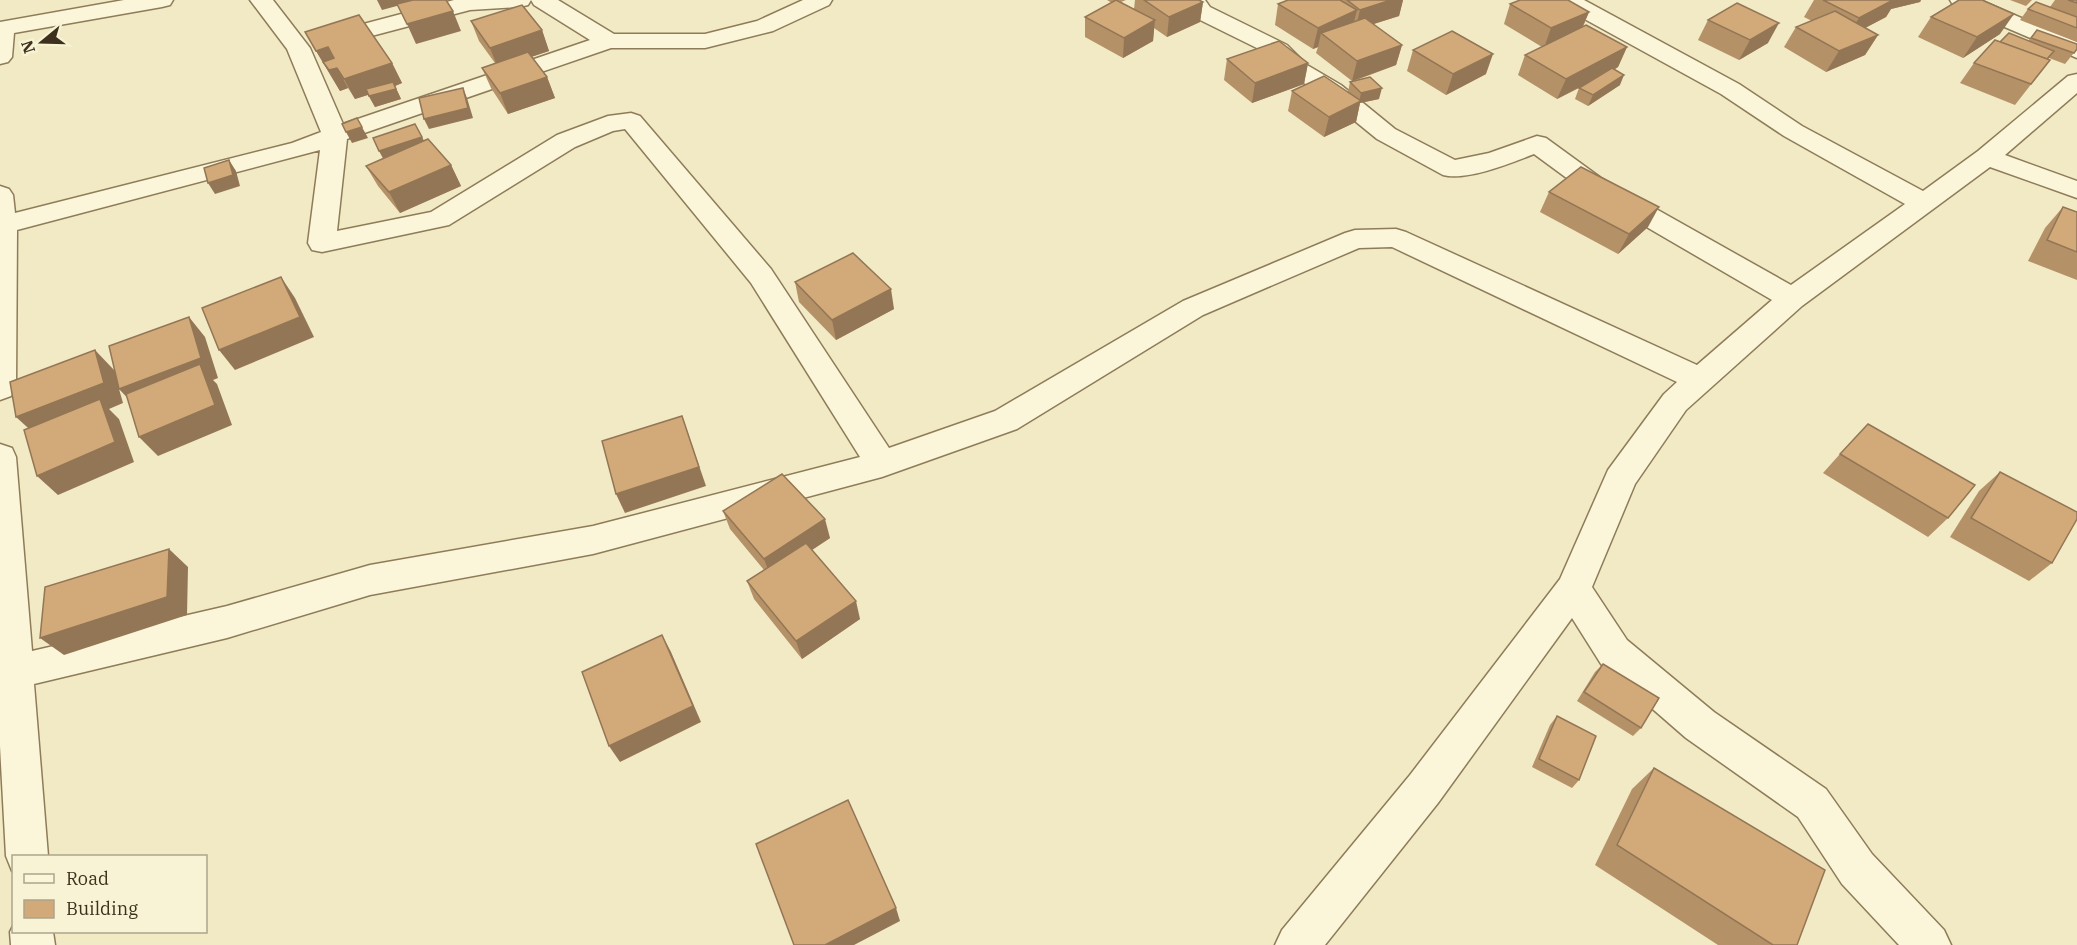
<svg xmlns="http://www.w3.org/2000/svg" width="2077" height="945" font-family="'IBM Plex Serif',serif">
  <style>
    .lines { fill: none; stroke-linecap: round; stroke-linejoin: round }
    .minor-casing { stroke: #8e7c59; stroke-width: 3 }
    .minor { fill: #fbf5d9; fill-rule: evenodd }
    .wall { fill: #b59168 }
    .shaded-wall { fill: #937655 }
    .building { fill: #d2a979; stroke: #937655; stroke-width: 1.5 }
  </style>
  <rect width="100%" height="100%" fill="#f1eac5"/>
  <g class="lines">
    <g class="minor-casing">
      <g id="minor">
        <polygon points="124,0 173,0 170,5 162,7 14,33 12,57 8,62 0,64 0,22"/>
        <path d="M 250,0 L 273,0 L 310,48 L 343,124 L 590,40 L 534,5 L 531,0 L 528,5 L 520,7 L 470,10 L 326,48 L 318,46 L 314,41 L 318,36 L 454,0 L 558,0 L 614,34 L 705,34 L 757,21 L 803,0 L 832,0 L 829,5 L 773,31 L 705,48 L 611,48 L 347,139 L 337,231 L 431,212 L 557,135 L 608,116 L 631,113 L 640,116 L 771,269 L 889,448 L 995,411 L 1183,301 L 1345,233 L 1355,230 L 1396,229 L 1406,232 L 1697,365 L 1772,300 L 1583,190 L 1534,154 C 1511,163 1467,181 1443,175 L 1377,139 L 1323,95 L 1291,75 L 1271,55 L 1194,17 L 1182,0 L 1205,0 L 1210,7 L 1287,45 L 1307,65 L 1341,85 L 1395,129 L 1455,160 L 1489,153 L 1537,136 L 1546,138 L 1601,178 L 1791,285 L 1905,204 L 1784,136 L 1721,94 L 1559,5 L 1556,0 L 1584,0 L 1739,84 L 1802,126 L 1923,191 L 1978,151 L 2068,76 L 2077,74 L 2077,93 L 2005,155 L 2077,181 L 2077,198 L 1990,167 L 1802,306 L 1686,410 L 1635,484 L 1592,587 L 1627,640 L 1714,712 L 1826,789 L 1872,854 L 1944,930 L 1951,945 L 1899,945 L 1842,884 L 1798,817 L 1686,738 L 1601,664 L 1572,618 L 1438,803 L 1325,945 L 1275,945 L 1282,930 L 1410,775 L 1560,579 L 1608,470 L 1664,394 L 1677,382 L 1392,247 L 1359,248 L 1203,315 L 1017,429 L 882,477 L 593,554 L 370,595 L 227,638 L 34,684 L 48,856 L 14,856 L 12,871 L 6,856 L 0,746 L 0,444 L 12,448 L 16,457 L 32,651 L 227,606 L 370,565 L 593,526 L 860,457 L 751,283 L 625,129 L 613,131 L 575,147 L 449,225 L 322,252 L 312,250 L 308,243 L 320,150 L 17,230 L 16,388 L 11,396 L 0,400 L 0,186 L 9,189 L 13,195 L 15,213 L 292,143 L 321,132 L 287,49 Z"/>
        <polygon points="1950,0 1980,0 2077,42 2077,58 1953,5"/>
        <polygon points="14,924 14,932 53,932 55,945 11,945 10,932"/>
      </g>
    </g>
    <use href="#minor" class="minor"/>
  </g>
  <g class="wall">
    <polygon points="1107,0 1126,0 1121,2 1134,9 1135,0 1199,0 1203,2 1200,22 1167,37 1154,28 1153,41 1123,58 1085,37 1085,17 1112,3"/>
    <polygon points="1288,0 1403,0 1399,16 1373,24 1402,45 1396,65 1354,81 1379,99 1360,103 1356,122 1324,137 1288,111 1292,91 1348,92 1350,82 1352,81 1316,53 1318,47 1313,49 1275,25 1278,4"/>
    <polygon points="1814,0 1921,0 1920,2 1891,9 1886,17 1865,28 1878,35 1865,55 1826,72 1784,47 1796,27 1812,21 1804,17"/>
    <polygon points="2010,0 2032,0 2026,6"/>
    <polygon points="2055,0 2077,0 2077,42 2020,20 2028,9 2050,7"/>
    <polygon points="1510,4 1589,12 1583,27 1627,47 1618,67 1614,70 1620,85 1588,106 1575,99 1579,88 1585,85 1557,99 1518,75 1525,55 1542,47 1504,24"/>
    <polygon points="1931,17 2000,34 1963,58 1918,37"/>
    <polygon points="1708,20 1768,43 1739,60 1698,40"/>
    <polygon points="471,21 542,30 549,51 531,57 547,77 555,98 508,114 491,88 482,68 495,63 479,41"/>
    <polygon points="2037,30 2077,49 2065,64 2049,58 2048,59 2050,60 2015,105 1960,83 1974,63 2000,42 2028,41"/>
    <polygon points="305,32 392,63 402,83 395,86 401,99 375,107 368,95 355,99 348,88 340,91"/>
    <polygon points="1413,50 1486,74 1446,95 1407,71"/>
    <polygon points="1227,59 1308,63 1304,84 1252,103 1224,80"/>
    <polygon points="415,124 424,141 451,165 461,186 400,213 378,186 366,166 383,158"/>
    <polygon points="1549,192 1648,227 1618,254 1540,212"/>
    <polygon points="2063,207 2077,212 2077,280 2028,261 2045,228"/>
    <polygon points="795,282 894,309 836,340 799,302"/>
    <polygon points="1840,454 1948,518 1928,537 1823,473"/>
    <polygon points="2000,472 2052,563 2029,581 1950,537 1979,491"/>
    <polygon points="723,511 830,538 812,550 860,619 802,659 754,599 747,581 764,570 730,529"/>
    <polygon points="1603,664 1641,728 1633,736 1577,701 1595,672"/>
    <polygon points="1557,716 1579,780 1572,788 1532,767 1550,725"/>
    <polygon points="1654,768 1797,945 1718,945 1595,865 1632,789"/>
  </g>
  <g class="shaded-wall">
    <polygon points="377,0 419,0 382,10"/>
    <polygon points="1391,0 1403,0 1399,16 1355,30 1360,10"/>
    <polygon points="1889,0 1921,0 1920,2 1891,9 1886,17 1846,38 1859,18"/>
    <polygon points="1203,2 1200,22 1167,37 1169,17"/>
    <polygon points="1357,10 1352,30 1321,33 1318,47 1313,49 1318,28"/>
    <polygon points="453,11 461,31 416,44 407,24"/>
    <polygon points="1589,12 1580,32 1544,48 1551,28"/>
    <polygon points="2014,14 2000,34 1963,58 1977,37"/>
    <polygon points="1155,20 1153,41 1123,58 1124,38"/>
    <polygon points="1779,23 1768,43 1739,60 1750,40"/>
    <polygon points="542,30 549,51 498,68 490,48"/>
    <polygon points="1878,35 1865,55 1826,72 1839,51"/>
    <polygon points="1402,45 1396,65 1352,81 1357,61"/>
    <polygon points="328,47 338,67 337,68 348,88 340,91 316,51"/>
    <polygon points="1627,47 1618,67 1557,99 1566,79"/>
    <polygon points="1493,54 1486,74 1446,95 1453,74"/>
    <polygon points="392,63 402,83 395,86 401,99 375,107 369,96 395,86 355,99 344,79"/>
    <polygon points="1308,63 1304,84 1252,103 1255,83"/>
    <polygon points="1624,75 1620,85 1588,106 1593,95"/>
    <polygon points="547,77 555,98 508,114 500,93"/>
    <polygon points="463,88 467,98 473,118 429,129 424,119"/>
    <polygon points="1382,88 1379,99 1360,103 1356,122 1324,137 1329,117 1359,102 1361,93"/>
    <polygon points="362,127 368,138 352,143 346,132"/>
    <polygon points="422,137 427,147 385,162 379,151"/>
    <polygon points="229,160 236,171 240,186 215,194 208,183"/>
    <polygon points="451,165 461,186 400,213 389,192"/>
    <polygon points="1659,207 1648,227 1618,254 1629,234"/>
    <polygon points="281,277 295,298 314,337 235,370 219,350"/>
    <polygon points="891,289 894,309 836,340 832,320"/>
    <polygon points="189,317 205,337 218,378 213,380 217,384 232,425 158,456 139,437 138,409 119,389 123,403 109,409 119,419 134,462 58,495 37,476 37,436 16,417 95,350 114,370"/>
    <polygon points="682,416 706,486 625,513 616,494"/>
    <polygon points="825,519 830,538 771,577 764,559"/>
    <polygon points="169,549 188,567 187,615 64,655 40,638"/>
    <polygon points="856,601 860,619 802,659 796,641"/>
    <polygon points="662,635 671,652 701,722 620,762 609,746"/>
    <polygon points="896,908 900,921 854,945 825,945"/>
  </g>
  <g class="building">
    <polygon points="413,0 446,0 453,11 407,24 397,4"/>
    <polygon points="1116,0 1155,20 1124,38 1085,17"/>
    <polygon points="1144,0 1199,0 1203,2 1169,17"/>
    <polygon points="1288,0 1340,0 1357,10 1318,28 1278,4"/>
    <polygon points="1347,0 1391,0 1360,10"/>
    <polygon points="1520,0 1568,0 1589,12 1551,28 1510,4"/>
    <polygon points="1823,0 1893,0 1859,18"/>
    <polygon points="1959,0 1982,0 2014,14 1977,37 1931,17"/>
    <polygon points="2068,0 2077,0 2077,3"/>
    <polygon points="2036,2 2077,17 2077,28 2028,9"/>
    <polygon points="1737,3 1779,23 1750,40 1708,20"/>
    <polygon points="522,5 542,30 490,48 471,21"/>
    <polygon points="1835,11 1878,35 1839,51 1796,27"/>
    <polygon points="359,15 392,63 344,79 337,68 329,70 323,62 334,58 328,47 316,51 305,32"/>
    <polygon points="1365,18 1402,45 1357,61 1321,33"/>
    <polygon points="1586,25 1627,47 1566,79 1525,55"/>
    <polygon points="2037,30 2077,44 2077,49 2074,53 2031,38"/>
    <polygon points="1452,31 1493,54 1453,74 1413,50"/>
    <polygon points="2009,33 2054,51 2047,59 2000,42"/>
    <polygon points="1995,40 2050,60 2031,84 1974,63"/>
    <polygon points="1279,41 1308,63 1255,83 1227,59"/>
    <polygon points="528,52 547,77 500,93 482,68"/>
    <polygon points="1612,68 1624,75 1593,95 1579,88"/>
    <polygon points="1324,76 1361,101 1329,117 1292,91"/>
    <polygon points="1370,77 1382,88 1361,93 1350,82"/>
    <polygon points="393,82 396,89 369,96 366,89"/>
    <polygon points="463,88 468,108 424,119 419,98"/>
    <polygon points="357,118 362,127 346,132 342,124"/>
    <polygon points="415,124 422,137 379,151 373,138"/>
    <polygon points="428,139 451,165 389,192 366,166"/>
    <polygon points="229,160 233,175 208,183 204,168"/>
    <polygon points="1581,167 1659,207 1629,234 1549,192"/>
    <polygon points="2063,207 2077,212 2077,252 2047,240"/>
    <polygon points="853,253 891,289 832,320 795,282"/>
    <polygon points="281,277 300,317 219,350 202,308"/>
    <polygon points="189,317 201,358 119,389 109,346"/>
    <polygon points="95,350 104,383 16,417 10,382"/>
    <polygon points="200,364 215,405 139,437 126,394"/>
    <polygon points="100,399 115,442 37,476 24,430"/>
    <polygon points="682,416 699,467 616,494 602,441"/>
    <polygon points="1868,424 1975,485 1948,518 1840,454"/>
    <polygon points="2000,472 2077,512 2077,519 2052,563 1971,518"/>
    <polygon points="782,474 825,519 764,559 723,511"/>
    <polygon points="806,543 856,601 796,641 747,581"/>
    <polygon points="169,549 167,597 40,638 45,587"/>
    <polygon points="662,635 693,706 609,746 582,672"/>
    <polygon points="1603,664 1659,698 1641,728 1584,692"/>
    <polygon points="1557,716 1596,736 1579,780 1539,759"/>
    <polygon points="1654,768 1825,870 1797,945 1773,945 1617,845"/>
    <polygon points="848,800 896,908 825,945 794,945 756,844"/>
  </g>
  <rect x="12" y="855" width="195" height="78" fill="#f8f3d5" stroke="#ada58c" stroke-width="1.5"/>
  <rect x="24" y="874" width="30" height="9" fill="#fbf5d9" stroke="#ada58c" stroke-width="1.5"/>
  <text x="66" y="885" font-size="18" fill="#3d311e">Road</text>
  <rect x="24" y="900" width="30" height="18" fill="#d2a979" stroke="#ada58c" stroke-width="1.5"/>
  <text x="66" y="915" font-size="18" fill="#3d311e">Building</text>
  <g transform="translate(42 42) rotate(251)" stroke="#f8f3d5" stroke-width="4.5" paint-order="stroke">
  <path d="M0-4.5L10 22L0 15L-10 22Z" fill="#3d311e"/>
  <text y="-9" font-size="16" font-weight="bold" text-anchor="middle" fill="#3d311e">N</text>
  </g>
</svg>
